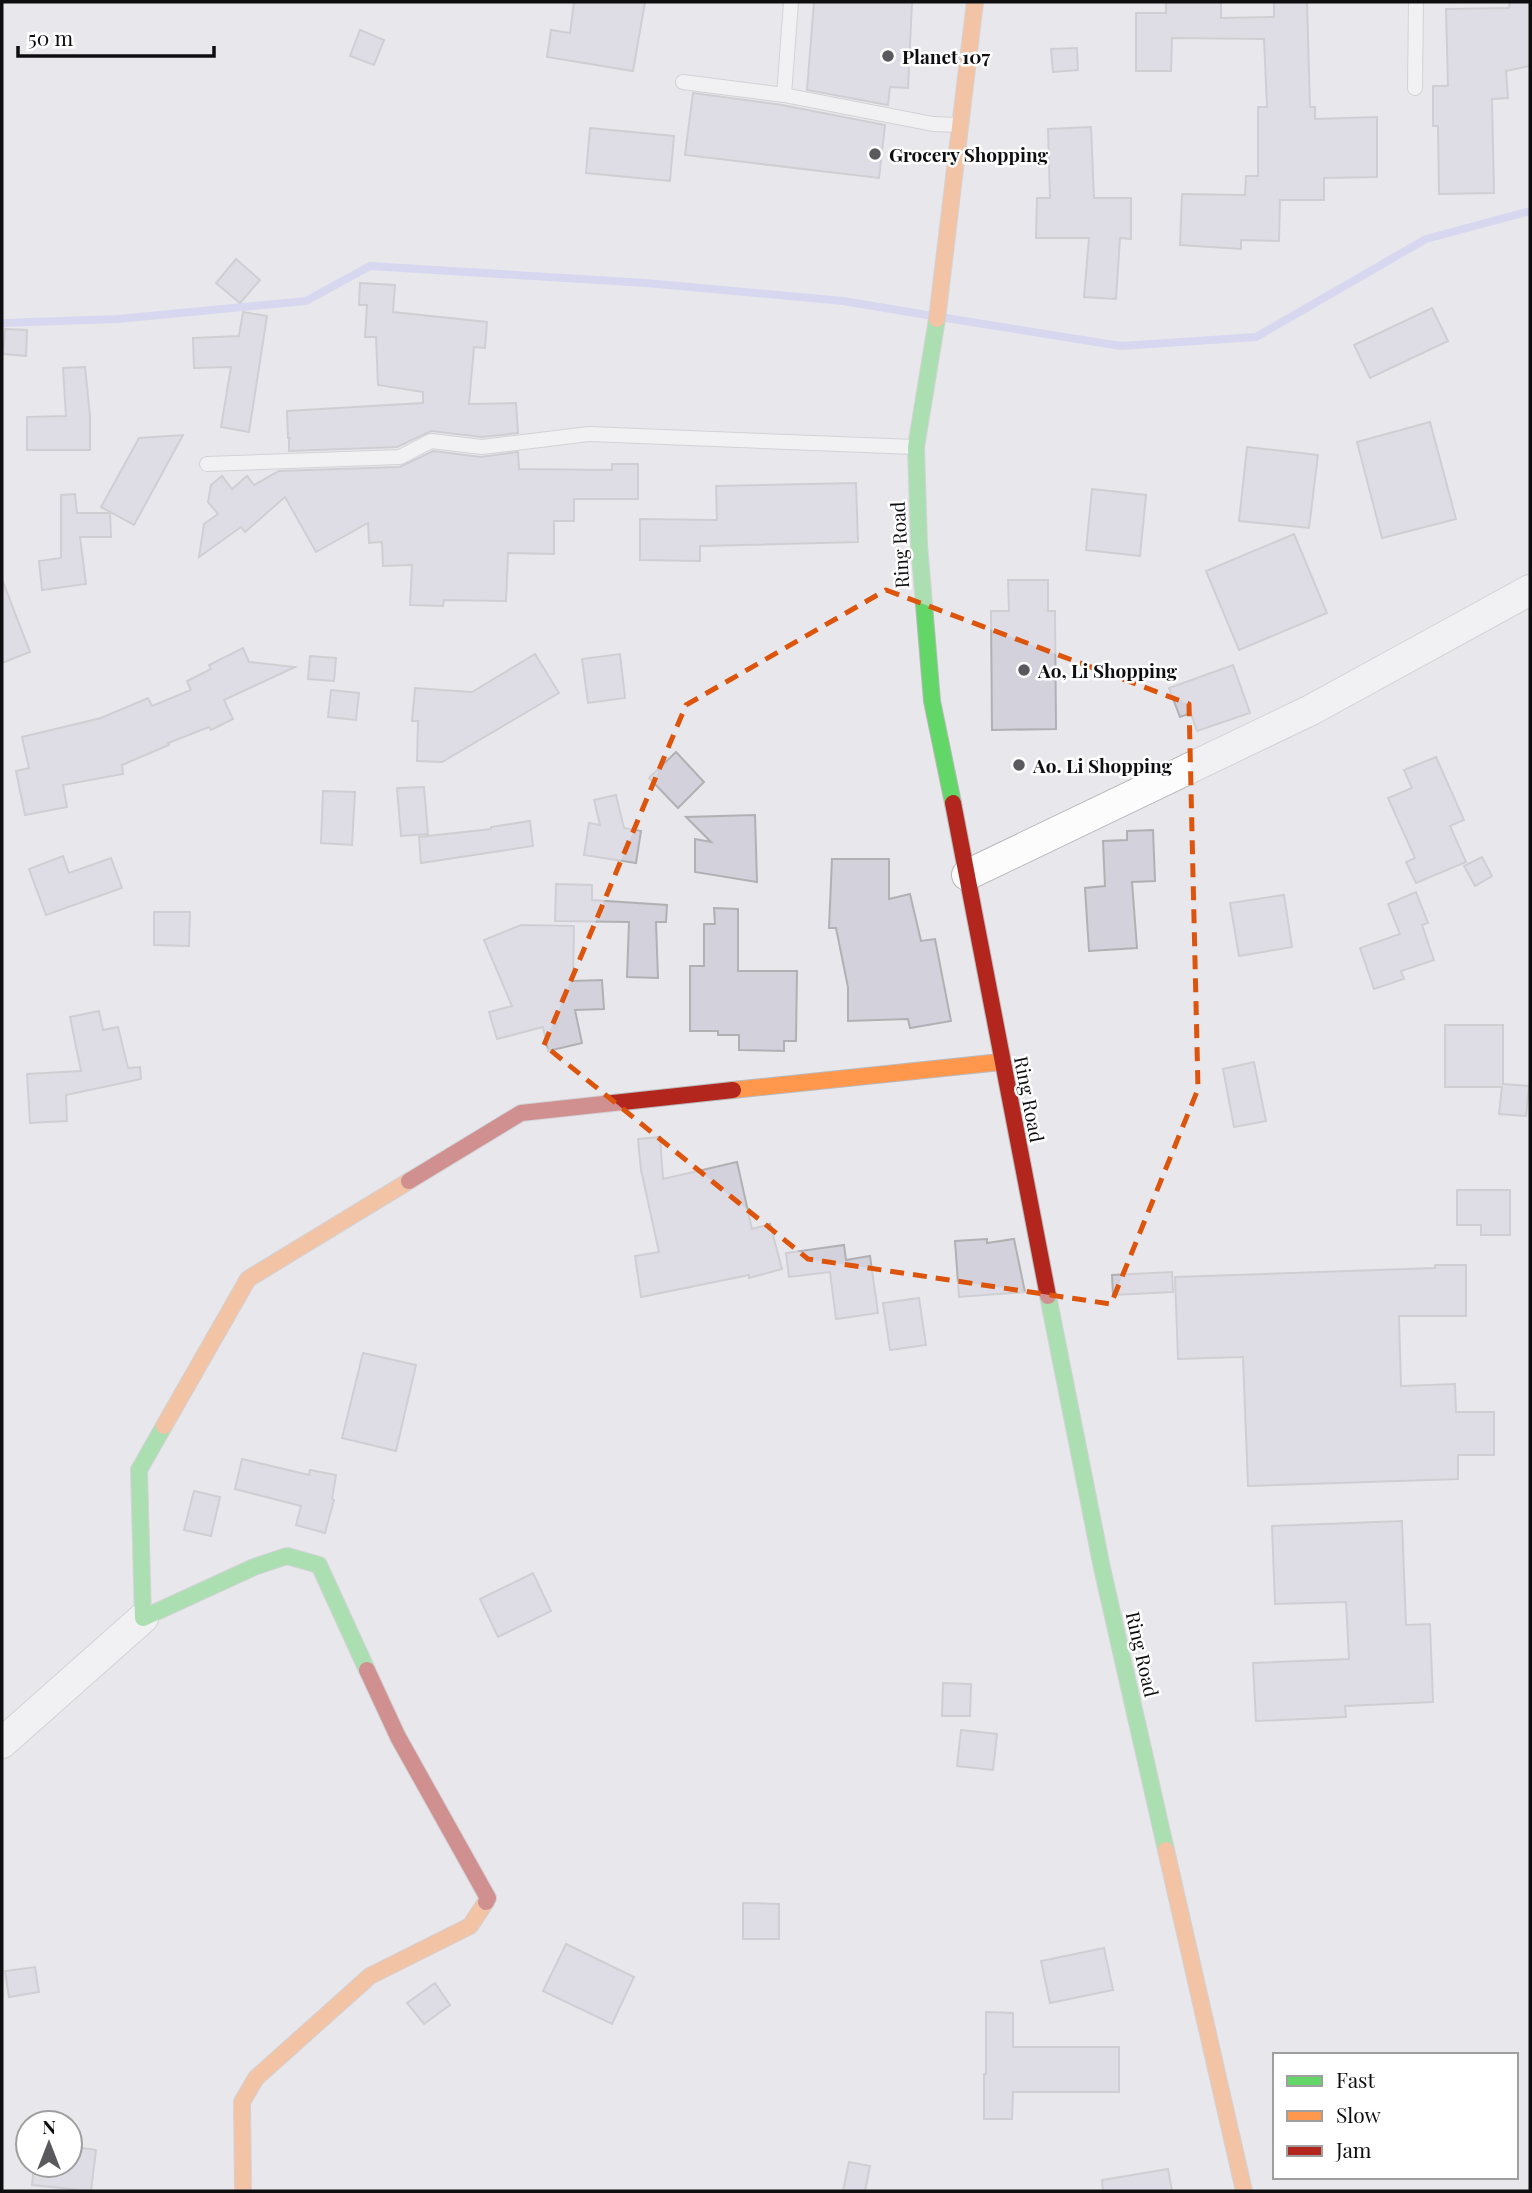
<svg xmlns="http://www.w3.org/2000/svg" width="1532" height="2193" font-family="'Playfair Display',serif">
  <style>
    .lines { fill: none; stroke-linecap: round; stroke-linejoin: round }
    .stream { stroke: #c6c3f4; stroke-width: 8 }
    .building { fill: #d2d1dc; stroke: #b1b1b4; stroke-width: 2 }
    .lane-casing { stroke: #b9b9bc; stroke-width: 16 }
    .street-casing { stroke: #b9b9bc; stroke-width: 32 }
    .fast-casing { stroke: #b9b9bc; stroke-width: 18 }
    .slow-casing { stroke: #b9b9bc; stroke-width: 18 }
    .jam-casing { stroke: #b9b9bc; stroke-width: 18 }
    .lane { stroke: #fcfcfc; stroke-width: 14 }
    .street { stroke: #fcfcfc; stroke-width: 30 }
    .fast { stroke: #63d668; stroke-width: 16 }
    .slow { stroke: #ff974d; stroke-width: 16 }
    .jam { stroke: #b3261e; stroke-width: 16 }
    .marked { fill: none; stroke: #dd550c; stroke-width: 5; stroke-dasharray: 14 9; stroke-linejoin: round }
    .poi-dot { fill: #5a5a5e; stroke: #fff; stroke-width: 2.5 }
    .labels { text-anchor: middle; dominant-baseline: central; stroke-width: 5; stroke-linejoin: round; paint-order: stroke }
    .poi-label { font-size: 19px; font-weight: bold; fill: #0e0e11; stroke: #fff; text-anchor: start }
    .street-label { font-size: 19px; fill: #0e0e11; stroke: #fff }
  </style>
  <rect width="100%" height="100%" fill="#e8e8ec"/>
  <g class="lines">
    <g class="stream">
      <polyline points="946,318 1121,346 1256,337 1426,239 1530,211"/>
      <polyline points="2,323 118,319 306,301 370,266 646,283 843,301 927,315"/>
    </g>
  </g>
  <g class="building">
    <polygon points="574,2 645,2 633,71 547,57 551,30 570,33"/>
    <polygon points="814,2 912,2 908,88 890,87 888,105 807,90"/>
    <polygon points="1166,2 1221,2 1221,18 1274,17 1274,2 1307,2 1310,107 1315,107 1315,119 1377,117 1377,177 1324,178 1324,200 1280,200 1279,241 1241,240 1241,249 1180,245 1182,194 1245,195 1246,176 1258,176 1258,107 1267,107 1264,39 1172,38 1171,71 1136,71 1136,13 1166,13"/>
    <polygon points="1510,2 1530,2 1530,66 1506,71 1508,98 1492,99 1494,193 1439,194 1438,126 1433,126 1433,86 1448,86 1446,9 1509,8"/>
    <polygon points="360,30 384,40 374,65 350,56"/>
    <polygon points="1077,48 1078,70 1053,72 1051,49"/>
    <polygon points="693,93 782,105 885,125 879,178 685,155"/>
    <polygon points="1091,127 1094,198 1131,198 1131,239 1120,238 1116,299 1084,297 1089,238 1036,238 1037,198 1050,198 1048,129"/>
    <polygon points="590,128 674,136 670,181 586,173"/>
    <polygon points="236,259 260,280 240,303 216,283"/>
    <polygon points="360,283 395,285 393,312 487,322 485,348 474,347 469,404 516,403 518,433 482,437 431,431 397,447 289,451 289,440 290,438 288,438 287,411 423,403 423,392 378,385 376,337 365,337 367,305 359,305"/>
    <polygon points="1432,308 1448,341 1370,378 1354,345"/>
    <polygon points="243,312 267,316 249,432 221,427 231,367 194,368 193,338 239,336"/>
    <polygon points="5,329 27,330 26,356 3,354"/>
    <polygon points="85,367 90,416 90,450 27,450 27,417 66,416 63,368"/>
    <polygon points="1430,422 1456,519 1382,538 1357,442"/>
    <polygon points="183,435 134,525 101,507 139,438"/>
    <polygon points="1247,447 1318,455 1309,528 1239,521"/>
    <polygon points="433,451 481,457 518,452 519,469 612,470 612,464 638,464 638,499 574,499 574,521 554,521 554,554 508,553 506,601 444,600 443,606 410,605 412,565 383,566 382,542 369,543 368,523 316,552 285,497 245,532 241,527 199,557 204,524 218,514 208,502 211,485 222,476 232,489 247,476 254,485 279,471 400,467"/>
    <polygon points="856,483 858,542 700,546 700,561 640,560 640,519 717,520 716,486"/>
    <polygon points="1092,489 1146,495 1140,556 1086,550"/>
    <polygon points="75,494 77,513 110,513 111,537 80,537 86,584 42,590 39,561 61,558 61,495"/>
    <polygon points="1294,534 1327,613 1239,650 1206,571"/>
    <polygon points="1008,580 1048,580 1048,611 1055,611 1056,729 992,730 991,611 1009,611"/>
    <polygon points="3,582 30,652 2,663 2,583"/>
    <polygon points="243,648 249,662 295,667 224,700 233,719 211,730 209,727 168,743 169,745 122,765 123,774 63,785 67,807 25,815 16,771 29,768 22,737 101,718 148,698 152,706 191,690 187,681 211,669 209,665"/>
    <polygon points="535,654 559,693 442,762 417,761 418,721 412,721 415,688 472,692"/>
    <polygon points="620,654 625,698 588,703 582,659"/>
    <polygon points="310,656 336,658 334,681 308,679"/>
    <polygon points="1233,665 1250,713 1197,731 1191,713 1180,717 1169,688"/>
    <polygon points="331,690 359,693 356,720 328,717"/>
    <polygon points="676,752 704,782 678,808 649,778"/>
    <polygon points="1436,757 1464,820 1450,826 1466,862 1416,883 1406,862 1415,858 1388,798 1412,788 1404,770"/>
    <polygon points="424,787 428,834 401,836 397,788"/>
    <polygon points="323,791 355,792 352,845 321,843"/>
    <polygon points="616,795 624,828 641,831 636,863 584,855 589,823 600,825 594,800"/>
    <polygon points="755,815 757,882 695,872 695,839 711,842 686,817"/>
    <polygon points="530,821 533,846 421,863 419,837 491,829 491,827"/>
    <polygon points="1153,830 1155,881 1132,882 1137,948 1089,951 1085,888 1105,886 1103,841 1127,840 1127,831"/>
    <polygon points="63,856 69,873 111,858 122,888 46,915 29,869"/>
    <polygon points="1482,857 1492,876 1475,886 1464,866"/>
    <polygon points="832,859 889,859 889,899 910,894 921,941 935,939 951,1021 910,1028 908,1019 848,1021 848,987 836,928 829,928"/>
    <polygon points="556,884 592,885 592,900 667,905 666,922 656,922 658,978 627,977 629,922 555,921"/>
    <polygon points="1416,892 1428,923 1422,925 1434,960 1401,971 1404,979 1374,989 1360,948 1400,934 1388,904"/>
    <polygon points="1284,895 1292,947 1239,956 1230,903"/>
    <polygon points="714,908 738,909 738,971 797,971 796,1041 784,1041 784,1051 739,1050 739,1035 718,1035 718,1031 690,1031 690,966 704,966 704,924 715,924"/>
    <polygon points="154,912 190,912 189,946 154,945"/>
    <polygon points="521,925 574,926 573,981 602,980 604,1009 575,1010 582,1043 548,1051 543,1027 497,1039 489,1012 512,1006 484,940"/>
    <polygon points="99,1011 103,1030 118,1027 128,1068 140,1067 141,1079 66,1095 67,1121 30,1123 27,1074 81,1071 70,1017"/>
    <polygon points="1445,1025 1503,1025 1503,1084 1529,1086 1526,1116 1499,1114 1502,1087 1445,1087"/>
    <polygon points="1254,1062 1266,1121 1234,1127 1223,1069"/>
    <polygon points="660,1137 663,1179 737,1162 752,1229 770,1224 782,1269 749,1278 749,1275 641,1297 635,1256 659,1252 641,1170 638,1139"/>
    <polygon points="1457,1190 1510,1190 1510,1235 1481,1235 1481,1225 1457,1225"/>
    <polygon points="987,1239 987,1243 1014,1239 1025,1292 959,1297 955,1241"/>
    <polygon points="844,1245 846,1260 870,1256 878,1313 836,1319 830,1272 789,1277 786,1253"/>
    <polygon points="1435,1265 1466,1265 1466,1316 1399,1316 1401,1386 1455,1384 1456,1412 1494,1412 1494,1455 1458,1455 1458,1479 1248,1486 1243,1357 1178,1359 1175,1277 1435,1268"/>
    <polygon points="1172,1272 1173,1292 1113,1295 1112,1275"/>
    <polygon points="919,1298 926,1345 890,1350 883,1303"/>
    <polygon points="363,1353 416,1365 396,1451 342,1438"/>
    <polygon points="242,1459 309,1475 310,1470 336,1475 332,1499 334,1500 325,1533 296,1525 301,1506 235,1489"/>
    <polygon points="194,1491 220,1497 211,1536 184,1530"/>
    <polygon points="1402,1521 1406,1625 1430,1624 1433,1702 1345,1706 1346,1717 1256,1721 1253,1663 1349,1659 1346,1602 1275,1604 1272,1526"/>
    <polygon points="533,1573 551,1611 498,1637 480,1599"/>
    <polygon points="943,1683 971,1684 970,1716 942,1716"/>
    <polygon points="961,1730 997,1734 993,1770 957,1766"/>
    <polygon points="743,1903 779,1904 779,1939 743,1939"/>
    <polygon points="566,1944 634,1977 612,2024 543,1991"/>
    <polygon points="1104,1948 1113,1990 1050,2003 1041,1961"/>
    <polygon points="35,1967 39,1992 9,1997 5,1971"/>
    <polygon points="435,1983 450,2005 424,2024 407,2003"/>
    <polygon points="986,2012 1013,2013 1013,2047 1119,2047 1119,2092 1013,2092 1012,2119 984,2119 984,2074 986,2074"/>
    <polygon points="70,2146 96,2150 91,2191 32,2185 34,2165 70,2165"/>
    <polygon points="849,2162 870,2166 865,2191 843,2191"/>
    <polygon points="1168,2169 1172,2191 1103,2191 1102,2180"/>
  </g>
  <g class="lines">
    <g class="lane-casing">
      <g id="lane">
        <polyline points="683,82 784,95 933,124 959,125"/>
        <polyline points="1415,88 1416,2"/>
        <polyline points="784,95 791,2"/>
        <polyline points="207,464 400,457 431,441 482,447 589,434 915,447"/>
      </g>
    </g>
    <g class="street-casing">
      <g id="street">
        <polyline points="967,875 1311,710 1530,590"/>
        <polyline points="2,1743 143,1618"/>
      </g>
    </g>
    <g class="fast-casing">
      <g id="fast">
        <polyline points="937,319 916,447 919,544 932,701 953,803"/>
        <polyline points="1048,1296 1102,1568 1166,1850"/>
        <polyline points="164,1426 139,1470 143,1618 254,1567 287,1556 319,1565 367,1670"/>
      </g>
    </g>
    <g class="slow-casing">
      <g id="slow">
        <polyline points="937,319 975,2"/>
        <polyline points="733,1090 1001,1062"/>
        <polyline points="164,1426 248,1279 409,1181"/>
        <polyline points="1166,1850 1244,2191"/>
        <polyline points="243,2191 242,2102 256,2078 370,1976 470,1926 486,1902"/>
      </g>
    </g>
    <g class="jam-casing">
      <g id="jam">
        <polyline points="953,803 1048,1296"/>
        <polyline points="409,1181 521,1113 733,1090"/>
        <polyline points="367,1670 398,1737 488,1898 486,1902"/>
      </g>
    </g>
    <use href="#lane" class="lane"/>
    <use href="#street" class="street"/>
    <use href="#fast" class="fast"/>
    <use href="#slow" class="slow"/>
    <use href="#jam" class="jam"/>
  </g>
  <path d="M0 0H1532V2193H0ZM 886,590 L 1189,704 L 1198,1089 L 1111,1304 L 808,1259 L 544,1045 L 686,705 Z" fill="#e8e8ec" fill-opacity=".55" fill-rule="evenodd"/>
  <path class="marked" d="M 886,590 L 1189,704 L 1198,1089 L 1111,1304 L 808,1259 L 544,1045 L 686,705 Z"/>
  <g class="poi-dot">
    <circle cx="888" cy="56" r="7"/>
    <circle cx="875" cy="154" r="7"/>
    <circle cx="1024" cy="670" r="7"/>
    <circle cx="1019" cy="765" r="7"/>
  </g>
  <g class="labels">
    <g class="poi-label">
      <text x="902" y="56">Planet 107</text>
      <text x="889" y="154">Grocery Shopping</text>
      <text x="1038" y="670">Ao, Li Shopping</text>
      <text x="1033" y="765">Ao. Li Shopping</text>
    </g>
    <g class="street-label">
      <text transform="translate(899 545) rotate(-93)">Ring Road</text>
      <text transform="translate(1030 1099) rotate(79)">Ring Road</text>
      <text transform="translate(1143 1654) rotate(77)">Ring Road</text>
    </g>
  </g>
  <rect width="1532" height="2193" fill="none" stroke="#0e0e11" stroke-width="7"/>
  <rect x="1273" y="2053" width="245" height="126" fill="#ffffff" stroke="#9f9fa0" stroke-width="2"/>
  <rect x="1287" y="2076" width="35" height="10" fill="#63d668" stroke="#9f9fa0" stroke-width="2"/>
  <text x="1336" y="2088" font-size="21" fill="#0e0e11">Fast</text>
  <rect x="1287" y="2111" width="35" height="10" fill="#ff974d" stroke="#9f9fa0" stroke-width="2"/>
  <text x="1336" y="2123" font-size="21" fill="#0e0e11">Slow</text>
  <rect x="1287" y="2146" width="35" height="10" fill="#b3261e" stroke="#9f9fa0" stroke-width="2"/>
  <text x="1336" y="2158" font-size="21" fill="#0e0e11">Jam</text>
  <g transform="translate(49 2144)"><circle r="33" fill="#ffffff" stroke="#9f9fa0" stroke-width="2"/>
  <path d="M0-5L12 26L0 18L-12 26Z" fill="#5a5a5e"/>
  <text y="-10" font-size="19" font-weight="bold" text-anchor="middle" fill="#0e0e11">N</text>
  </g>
  <path d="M18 46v10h196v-10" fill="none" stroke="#0e0e11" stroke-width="3.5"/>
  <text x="28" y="46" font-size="21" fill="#0e0e11" stroke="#ffffff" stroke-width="5" paint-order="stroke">50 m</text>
</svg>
